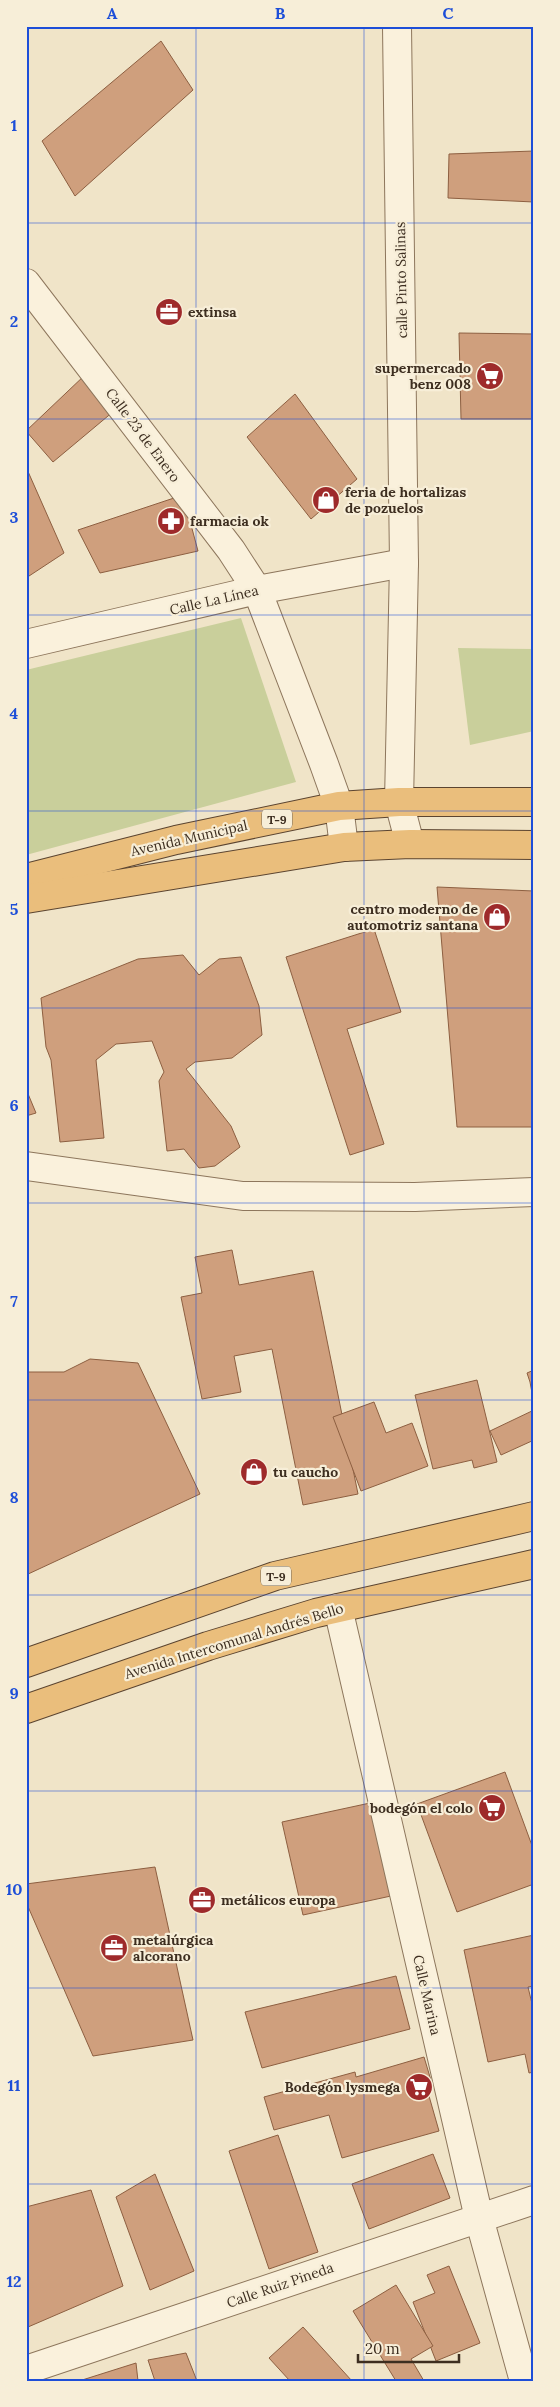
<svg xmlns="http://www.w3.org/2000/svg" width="560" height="2407" font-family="Lora,serif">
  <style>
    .green { fill: #c9cf9b }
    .building { fill: #cf9f7d; stroke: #8d5f41 }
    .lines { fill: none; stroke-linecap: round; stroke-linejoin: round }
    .minor-casing { stroke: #8d765c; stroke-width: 30 }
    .trunk-casing { stroke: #5b4430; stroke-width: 30 }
    .minor { stroke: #faf1dc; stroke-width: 28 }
    .trunk { stroke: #eabe7c; stroke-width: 28 }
    .grid { fill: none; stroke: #1d4ed8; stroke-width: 1; stroke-opacity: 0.55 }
    .labels { text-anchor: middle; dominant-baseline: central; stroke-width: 4.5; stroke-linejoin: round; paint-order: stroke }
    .shield { fill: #f7eed8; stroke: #756857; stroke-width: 1 }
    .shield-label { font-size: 12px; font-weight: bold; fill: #3d2e20 }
    .street-label { font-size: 14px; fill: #3d2e20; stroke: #f7eed8 }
    .poi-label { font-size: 14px; font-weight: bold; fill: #3d2e20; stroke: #f7eed8; text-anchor: start }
    .neatline { fill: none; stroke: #1d4ed8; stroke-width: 2 }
    .grid-label { font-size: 16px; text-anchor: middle; font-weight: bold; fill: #1d4ed8 }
  </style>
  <rect width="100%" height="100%" fill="#f0e4c8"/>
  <g class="green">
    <polygon points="241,618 296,782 26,855 26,670"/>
    <polygon points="458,648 534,649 534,731 470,745"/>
  </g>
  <g class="building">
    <polygon points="161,41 193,90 75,196 42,141"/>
    <polygon points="534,151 534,202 448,198 449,154"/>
    <polygon points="459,333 534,334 534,419 461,419"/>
    <polygon points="86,374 114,411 53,462 26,431"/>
    <polygon points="295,394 357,479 311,519 247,437"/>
    <polygon points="26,467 64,553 26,578"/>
    <polygon points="183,495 198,551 100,573 78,530"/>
    <polygon points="437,887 534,891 534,1127 457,1127"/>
    <polygon points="374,929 401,1012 347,1029 384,1144 350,1155 286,957"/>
    <polygon points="183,955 199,975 219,959 241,957 259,1006 262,1035 232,1058 195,1062 186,1069 231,1126 240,1147 215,1166 199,1168 184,1149 167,1151 159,1081 164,1072 152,1041 116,1044 96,1060 104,1138 60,1142 51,1060 46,1047 41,998 138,959"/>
    <polygon points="26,1089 36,1113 26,1116"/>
    <polygon points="232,1250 239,1285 313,1271 358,1494 303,1505 272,1349 234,1356 241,1392 202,1399 181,1297 202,1293 195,1257"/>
    <polygon points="90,1359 138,1363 200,1494 26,1575 26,1372 64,1372"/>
    <polygon points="534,1370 534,1404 530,1382 527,1373"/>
    <polygon points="477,1380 497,1462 474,1468 472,1460 433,1469 415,1395"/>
    <polygon points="374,1402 386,1433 412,1423 428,1466 361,1491 333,1417"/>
    <polygon points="534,1410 534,1440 501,1455 490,1431"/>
    <polygon points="505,1772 534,1851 534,1884 457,1912 417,1804"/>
    <polygon points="370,1803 391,1896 303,1915 282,1822"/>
    <polygon points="155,1867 193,2040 93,2056 26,1902 26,1884"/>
    <polygon points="534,1935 534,1986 528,1987 534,2012 534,2072 529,2073 525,2054 488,2062 464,1950"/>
    <polygon points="396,1976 410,2029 262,2068 245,2012"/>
    <polygon points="424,2057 433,2087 427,2089 439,2131 342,2158 329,2115 274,2130 264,2097 355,2072 356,2077"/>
    <polygon points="278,2135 318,2252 269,2269 229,2151"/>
    <polygon points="433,2154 450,2198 369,2229 352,2184"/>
    <polygon points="155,2174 194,2271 150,2290 116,2197"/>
    <polygon points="91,2190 123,2286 28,2327 26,2207"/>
    <polygon points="449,2266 480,2343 436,2361 413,2302 435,2293 427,2275"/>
    <polygon points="396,2285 433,2346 411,2359 424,2381 396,2381 353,2311"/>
    <polygon points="303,2327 352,2381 290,2381 269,2358"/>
    <polygon points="186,2353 197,2381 155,2381 148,2360"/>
    <polygon points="136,2363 138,2381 79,2381"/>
  </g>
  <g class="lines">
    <g class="minor-casing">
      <g id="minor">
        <polyline points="397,26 404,563 399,802 410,844"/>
        <polyline points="26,283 231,550 257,590 324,764 339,806 344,847"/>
        <polyline points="26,644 257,590 404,563"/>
        <polyline points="26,1166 243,1196 415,1197 534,1192"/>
        <polyline points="338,1608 479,2218 524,2381"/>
        <polyline points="26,2370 534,2200"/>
      </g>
    </g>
    <g class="trunk-casing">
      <g id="trunk">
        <polyline points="26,878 176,840 339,806 399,802 534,802"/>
        <polyline points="26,899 344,847 410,844 534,845"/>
        <polyline points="26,1663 275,1576 534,1516"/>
        <polyline points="26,1709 208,1646 316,1613 534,1564"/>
      </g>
    </g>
    <use href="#minor" class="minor"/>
    <use href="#trunk" class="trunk"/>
  </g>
  <path class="grid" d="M 196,26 L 196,2381M 364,26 L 364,2381M 26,223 L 534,223M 26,419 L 534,419M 26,615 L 534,615M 26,811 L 534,811M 26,1008 L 534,1008M 26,1203 L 534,1203M 26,1400 L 534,1400M 26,1595 L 534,1595M 26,1791 L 534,1791M 26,1988 L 534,1988M 26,2184 L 534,2184"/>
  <defs>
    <g id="office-disc" transform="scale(1.4375)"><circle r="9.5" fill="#9e2a2b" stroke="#f7eed8"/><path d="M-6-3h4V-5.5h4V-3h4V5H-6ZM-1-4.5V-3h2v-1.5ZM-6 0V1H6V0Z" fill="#fff"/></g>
    <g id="supermarket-disc" transform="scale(1.4375)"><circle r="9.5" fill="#9e2a2b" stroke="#f7eed8"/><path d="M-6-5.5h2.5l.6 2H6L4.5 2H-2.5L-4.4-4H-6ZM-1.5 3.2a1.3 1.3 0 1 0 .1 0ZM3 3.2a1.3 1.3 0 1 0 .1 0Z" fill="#fff"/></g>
    <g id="shop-disc" transform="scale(1.4375)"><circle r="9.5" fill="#9e2a2b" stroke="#f7eed8"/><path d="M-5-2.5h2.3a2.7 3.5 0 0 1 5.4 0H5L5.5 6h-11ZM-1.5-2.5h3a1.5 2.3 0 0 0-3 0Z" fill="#fff"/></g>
    <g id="pharmacy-disc" transform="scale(1.4375)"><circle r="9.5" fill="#9e2a2b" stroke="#f7eed8"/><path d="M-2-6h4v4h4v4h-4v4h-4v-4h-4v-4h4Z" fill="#fff"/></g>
  </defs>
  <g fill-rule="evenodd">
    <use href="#office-disc" x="169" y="312"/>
    <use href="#supermarket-disc" x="490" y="376"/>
    <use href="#shop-disc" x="326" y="500"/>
    <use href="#pharmacy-disc" x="171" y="521"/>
    <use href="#shop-disc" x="497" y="917"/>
    <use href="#shop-disc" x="254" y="1472"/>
    <use href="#supermarket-disc" x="492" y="1808"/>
    <use href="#office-disc" x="202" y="1900"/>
    <use href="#office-disc" x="114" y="1948"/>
    <use href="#supermarket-disc" x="419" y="2087"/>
  </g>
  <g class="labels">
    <g class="shield">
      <rect x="262" y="809.5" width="30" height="19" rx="4"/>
      <rect x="261" y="1566.5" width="30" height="19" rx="4"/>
    </g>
    <g class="shield-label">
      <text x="277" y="819">T-9</text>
      <text x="276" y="1576">T-9</text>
    </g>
    <g class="street-label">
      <text transform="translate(401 280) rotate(-91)">calle Pinto Salinas</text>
      <text transform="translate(143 435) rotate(53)">Calle 23 de Enero</text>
      <text transform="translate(214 600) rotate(-13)">Calle La Línea</text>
      <text transform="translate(189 838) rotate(-13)">Avenida Municipal</text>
      <text transform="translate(234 1641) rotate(-17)">Avenida Intercomunal Andrés Bello</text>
      <text transform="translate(427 1995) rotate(77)">Calle Marina</text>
      <text transform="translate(280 2285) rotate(-19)">Calle Ruiz Pineda</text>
    </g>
    <g class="poi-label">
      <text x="188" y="312">extinsa</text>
      <text x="471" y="368" text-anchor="end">supermercado<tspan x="471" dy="16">benz 008</tspan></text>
      <text x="345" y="492">feria de hortalizas<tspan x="345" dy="16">de pozuelos</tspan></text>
      <text x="190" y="521">farmacia ok</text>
      <text x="478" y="909" text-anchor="end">centro moderno de<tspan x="478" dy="16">automotriz santana</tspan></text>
      <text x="273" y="1472">tu caucho</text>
      <text x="473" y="1808" text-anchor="end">bodegón el colo</text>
      <text x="221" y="1900">metálicos europa</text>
      <text x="133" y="1940">metalúrgica<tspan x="133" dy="16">alcorano</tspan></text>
      <text x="400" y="2087" text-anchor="end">Bodegón lysmega</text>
    </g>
  </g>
  <rect width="560" height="2407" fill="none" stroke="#f7eed8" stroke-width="55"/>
  <path d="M358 2354v8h101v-8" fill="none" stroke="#3d2e20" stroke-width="2.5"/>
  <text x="365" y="2354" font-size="15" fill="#3d2e20" stroke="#f7eed8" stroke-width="4" paint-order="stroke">20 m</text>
  <rect x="28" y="28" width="504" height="2352" class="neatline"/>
  <g class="grid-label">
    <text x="112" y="19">A</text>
    <text x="280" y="19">B</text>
    <text x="448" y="19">C</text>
    <text x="14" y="131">1</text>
    <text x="14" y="327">2</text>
    <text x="14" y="523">3</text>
    <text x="14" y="719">4</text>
    <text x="14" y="915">5</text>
    <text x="14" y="1111">6</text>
    <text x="14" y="1307">7</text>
    <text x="14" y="1503">8</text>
    <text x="14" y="1699">9</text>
    <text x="14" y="1895">10</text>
    <text x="14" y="2091">11</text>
    <text x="14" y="2287">12</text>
  </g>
</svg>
